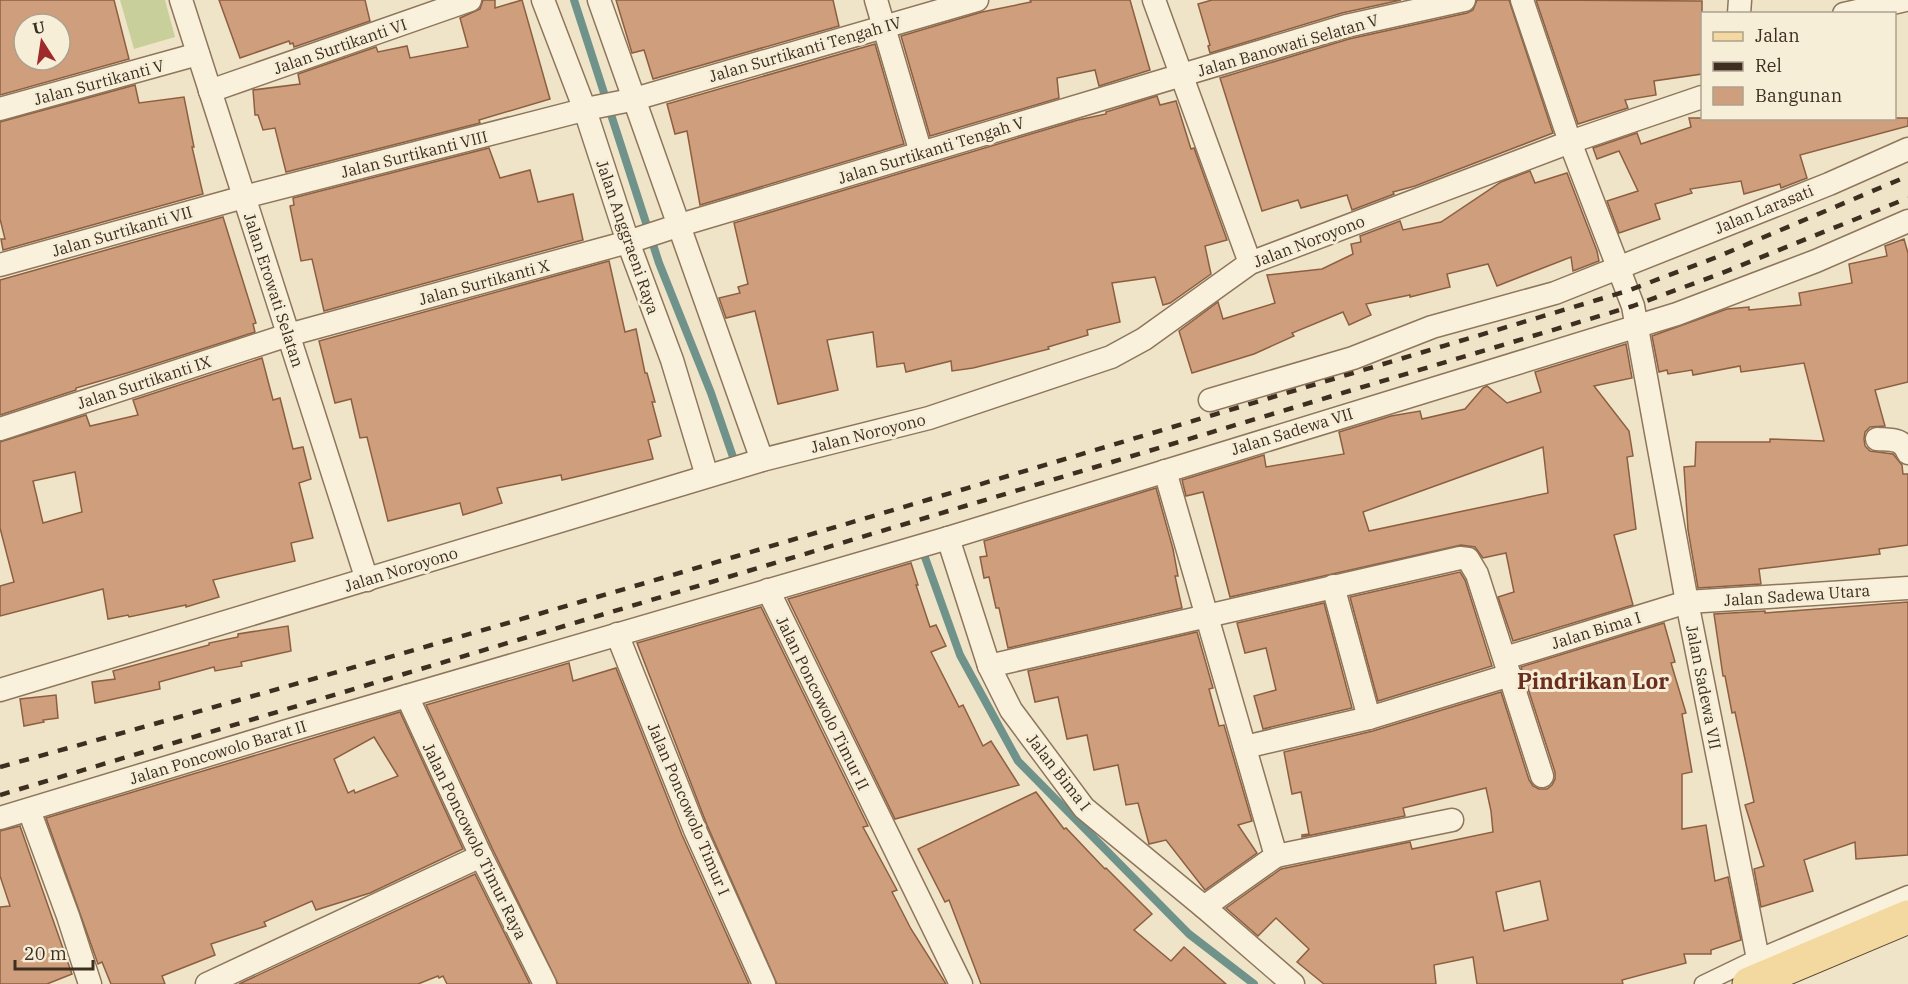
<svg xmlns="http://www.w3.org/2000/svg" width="1908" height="984" font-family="'IBM Plex Serif',serif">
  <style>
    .green { fill: #c9cf9b }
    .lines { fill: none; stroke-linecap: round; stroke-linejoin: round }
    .stream { stroke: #6f938a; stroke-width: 8 }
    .building { fill: #cf9f7d; stroke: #8d5f41; stroke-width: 1.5; fill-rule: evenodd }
    .pedestrian-casing { stroke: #8d765c; stroke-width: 19 }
    .minor-casing { stroke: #8d765c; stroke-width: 25 }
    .primary-casing { stroke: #5b4430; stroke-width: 35 }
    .pedestrian { stroke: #faf1dc; stroke-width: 16 }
    .minor { stroke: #faf1dc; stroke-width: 22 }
    .primary { stroke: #f3d9a0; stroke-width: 33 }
    .rail { stroke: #3d2e20; stroke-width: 4.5; stroke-dasharray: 10 10; stroke-linecap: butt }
    .labels { text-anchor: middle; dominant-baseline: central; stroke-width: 6; stroke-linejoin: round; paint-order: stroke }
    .street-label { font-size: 16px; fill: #3d2e20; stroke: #f7eed8 }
    .district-label { font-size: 22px; font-weight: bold; fill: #6b2e1e; stroke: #f7eed8 }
  </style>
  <rect width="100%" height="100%" fill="#f0e4c8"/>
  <polygon class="green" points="120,0 165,0 175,37 134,49"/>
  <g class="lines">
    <g class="stream">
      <polyline points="574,0 659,263 711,393 733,457"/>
      <polyline points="922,549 960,655 1018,761 1189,934 1254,984"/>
    </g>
  </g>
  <g class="building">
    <path d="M 0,0 L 114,0 L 129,59 L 0,95 ZM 24,24 L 60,24 L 60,60 L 24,60 Z"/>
    <polygon points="219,0 365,0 370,21 294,47 293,43 290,44 289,41 240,58"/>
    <polygon points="483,0 495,0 495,8 522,0 550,99 479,120 480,123 286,172 275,128 263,130 258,115 255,115 253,90 300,84 298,74 376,47 378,52 407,46 410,58 468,47 460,18 480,9"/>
    <polygon points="616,0 833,0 839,26 653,79 644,50 632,53"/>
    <polygon points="1030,0 1130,0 1150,70 1099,86 1095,70 1057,78 1059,98 930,136 901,36 982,12 1031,2"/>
    <polygon points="1212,0 1401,0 1342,13 1210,53 1208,46 1210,45 1198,4"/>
    <polygon points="1477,0 1509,0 1553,133 1415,186 1393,192 1394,194 1352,210 1347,195 1301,208 1298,200 1262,211 1220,78 1349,39 1467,13 1473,10"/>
    <polygon points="1536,0 1702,1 1702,74 1654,81 1656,95 1625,100 1628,108 1578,124"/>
    <polygon points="875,44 904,144 700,205 687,131 675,134 667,104"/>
    <polygon points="135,85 139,103 184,97 194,147 192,147 203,194 3,250 1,239 5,239 0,219 0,122"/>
    <polygon points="1157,96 1160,105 1176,101 1191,149 1194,148 1227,240 1205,246 1211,274 1170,303 1163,305 1155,277 1112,283 1120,322 1087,330 1088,335 1048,347 1049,349 973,368 952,371 951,361 906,372 904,363 877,367 873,332 827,340 838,390 778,404 755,311 726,318 719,298 740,293 738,287 748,284 734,223 1078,120 1106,114 1106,112"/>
    <polygon points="1689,118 1908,118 1908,126 1800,155 1807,178 1781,188 1780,184 1744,194 1741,181 1690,189 1692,193 1655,204 1660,219 1619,233 1607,201 1638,191 1619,151 1597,159 1593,148 1637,133 1641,144 1691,127"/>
    <polygon points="489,148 500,178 530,170 538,202 573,194 583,240 324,311 312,259 301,261 290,206 294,205 293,198"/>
    <polygon points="1530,171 1535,183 1567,173 1597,251 1599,261 1573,271 1571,257 1497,286 1488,264 1447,274 1450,287 1410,297 1410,295 1366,304 1371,315 1349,325 1343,312 1292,333 1294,336 1254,354 1192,373 1179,331 1218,302 1223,319 1275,303 1267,275 1322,269 1353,254 1351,244 1361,242 1360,236 1400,221 1403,230 1441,222 1501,182"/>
    <polygon points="223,217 256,323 253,324 255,332 127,373 76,388 76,390 0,415 0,280"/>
    <polygon points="1904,239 1908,253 1908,382 1875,390 1885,426 1870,427 1865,432 1864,439 1865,446 1870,451 1893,454 1902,465 1903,474 1908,474 1908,545 1879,549 1880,554 1759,569 1761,584 1698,588 1688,530 1684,467 1695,466 1696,442 1770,442 1770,439 1824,441 1804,363 1741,372 1740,366 1693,375 1692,370 1668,374 1667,370 1659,372 1652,336 1727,309 1749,307 1749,310 1801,305 1799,293 1852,283 1849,264 1887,256 1885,246"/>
    <polygon points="609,261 625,332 636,329 645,373 647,373 655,402 652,402 661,436 648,440 653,459 562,480 561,475 497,488 502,503 463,515 460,503 388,521 367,437 360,438 351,399 335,403 319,341"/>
    <path d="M 1626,344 L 1632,378 L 1594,386 L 1629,431 L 1633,456 L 1627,457 L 1636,529 L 1614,535 L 1633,605 L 1513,641 L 1498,597 L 1514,592 L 1506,553 L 1483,558 L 1475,547 L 1461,545 L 1230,597 L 1203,492 L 1186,496 L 1182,480 L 1264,455 L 1266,467 L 1344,454 L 1339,432 L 1391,416 L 1420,411 L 1422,419 L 1465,409 L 1483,388 L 1487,386 L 1507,403 L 1541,392 L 1535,372 ZM 1543,447 L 1548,493 L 1369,531 L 1363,512 Z"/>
    <path d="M 262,358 L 273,400 L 280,398 L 293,449 L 303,447 L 311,479 L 299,483 L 313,538 L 291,543 L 295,561 L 213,580 L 219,597 L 186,607 L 186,605 L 129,617 L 128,615 L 108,619 L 103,589 L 0,616 L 0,586 L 14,582 L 0,528 L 0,442 L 86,415 L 90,426 L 138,415 L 133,400 ZM 75,472 L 82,512 L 43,523 L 33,481 Z"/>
    <polygon points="1156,488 1173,549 1178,576 1175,576 1182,608 1008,648 999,608 996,608 989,577 984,578 980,557 987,556 984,541"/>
    <polygon points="911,563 918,585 916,585 930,627 936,625 946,646 931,652 959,707 963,705 983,746 991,741 1019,785 895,819 788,599"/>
    <polygon points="1460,572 1465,580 1492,666 1378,701 1350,597"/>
    <polygon points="1908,602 1908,855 1856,859 1855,842 1804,860 1813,891 1761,907 1754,869 1764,866 1745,805 1754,802 1735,712 1732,713 1725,676 1723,676 1714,614 1765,611 1765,613"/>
    <polygon points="1324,603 1352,708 1263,729 1254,696 1276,690 1266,648 1245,653 1237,623"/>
    <polygon points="761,607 868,826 863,827 897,890 892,892 911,929 946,984 777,984 707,825 637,643"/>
    <path d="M 1664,623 L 1675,662 L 1671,663 L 1686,713 L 1682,714 L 1692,772 L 1682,774 L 1682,829 L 1706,825 L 1715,881 L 1728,877 L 1741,940 L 1711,950 L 1711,954 L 1684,954 L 1686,963 L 1622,980 L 1623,984 L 1477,984 L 1473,957 L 1434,965 L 1436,984 L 1324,984 L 1297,962 L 1309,949 L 1276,918 L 1258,936 L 1226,908 L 1281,869 L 1410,842 L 1412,849 L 1493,832 L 1491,811 L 1486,788 L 1403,808 L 1405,816 L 1302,837 L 1302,835 L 1309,834 L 1301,792 L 1292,794 L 1284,752 L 1373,731 L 1501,692 L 1529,780 L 1533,786 L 1539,789 L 1547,789 L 1552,785 L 1555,779 L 1555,772 L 1521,667 ZM 1540,881 L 1548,920 L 1504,931 L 1496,892 Z"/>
    <polygon points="288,626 291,651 241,662 242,666 215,671 214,667 159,682 160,689 95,703 92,682 115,679 113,671 209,645 209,643 238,637 238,634"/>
    <polygon points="1197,632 1213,688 1209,689 1219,726 1224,725 1252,821 1238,825 1257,853 1205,890 1166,840 1149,844 1138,803 1126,805 1118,765 1094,770 1087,735 1067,739 1058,697 1035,702 1028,671"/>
    <polygon points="569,663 573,681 616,668 682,835 749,984 558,984 493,850 426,705"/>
    <polygon points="56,695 58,718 43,720 44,722 24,726 20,699"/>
    <path d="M 400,712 L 463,849 L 370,893 L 316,910 L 312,901 L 264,922 L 266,926 L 211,944 L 215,955 L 162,976 L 165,984 L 111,984 L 102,962 L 98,964 L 46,818 ZM 374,737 L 398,776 L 355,793 L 354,790 L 348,793 L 334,759 Z"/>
    <polygon points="1036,792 1064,829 1066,828 1105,869 1106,868 1152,914 1134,930 1171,961 1184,947 1226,984 981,984 949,900 945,902 918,849"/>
    <polygon points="20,826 72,974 47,984 0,984 0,907 10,906 0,876 0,831"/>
    <polygon points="475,874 530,984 447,984 443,976 439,978 438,976 418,984 239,984"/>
  </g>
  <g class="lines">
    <g class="pedestrian-casing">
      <polyline id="pedestrian" points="1703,984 1757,958 1908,894"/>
    </g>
    <g class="minor-casing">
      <g id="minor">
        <polyline points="181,0 367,580"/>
        <polyline points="543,0 585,110 628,242 672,360 707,476"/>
        <polyline points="599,0 762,460"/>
        <polyline points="876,0 921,153"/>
        <polyline points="1154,0 1250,263"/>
        <polyline points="1522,0 1570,142 1633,306 1687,602 1763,984"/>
        <polyline points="1739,14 1740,0"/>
        <polyline points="1844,14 1906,0"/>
        <polyline points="210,91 470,0"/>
        <polyline points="0,109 198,54"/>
        <polyline points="0,265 244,197 591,108 631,100 977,0"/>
        <polyline points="1210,400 1353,358 1432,327 1555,293 1829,184 1908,149"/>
        <polyline points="0,429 288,335 628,242 680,225 1346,26 1464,0"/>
        <path d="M 1877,439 C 1892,440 1902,438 1908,453"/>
        <polyline points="1165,471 1276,856 1204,907"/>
        <polyline points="948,538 989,666 1011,710 1084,808 1204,907 1293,984"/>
        <polyline points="1333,586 1369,718"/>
        <polyline points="768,590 961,984"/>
        <polyline points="617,634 695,830 764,984"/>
        <polyline points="1505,658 1687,602 1908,588"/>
        <polyline points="989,666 1460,558 1468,559 1477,574 1542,776"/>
        <polyline points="0,690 762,460 929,418 1111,357 1144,339 1250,263 1570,142 1702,97"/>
        <polyline points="407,696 481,856 545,984"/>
        <polyline points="1245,747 1369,718 1510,675"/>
        <polyline points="29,810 68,916 90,984"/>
        <polyline points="0,818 287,731 948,538 1677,314 1816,261 1908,221"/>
        <polyline points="1276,856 1452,820"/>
        <polyline points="207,984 481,856"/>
      </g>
    </g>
    <g class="primary-casing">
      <polyline id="primary" points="1749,984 1908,917"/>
    </g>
    <use href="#pedestrian" class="pedestrian"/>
    <use href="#minor" class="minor"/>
    <use href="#primary" class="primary"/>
    <g class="rail">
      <path d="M 0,767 C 545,616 1086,453 1627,291 L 1717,257 L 1908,176"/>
      <polyline points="0,795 1633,306 1722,273 1908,198"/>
    </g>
  </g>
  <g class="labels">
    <g class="street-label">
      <text transform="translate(1288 45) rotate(-16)">Jalan Banowati Selatan V</text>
      <text transform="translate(340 46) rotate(-19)">Jalan Surtikanti VI</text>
      <text transform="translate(805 49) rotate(-16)">Jalan Surtikanti Tengah IV</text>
      <text transform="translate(99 82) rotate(-15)">Jalan Surtikanti V</text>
      <text transform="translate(931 150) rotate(-17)">Jalan Surtikanti Tengah V</text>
      <text transform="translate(414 154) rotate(-14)">Jalan Surtikanti VIII</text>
      <text transform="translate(1764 209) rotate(-22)">Jalan Larasati</text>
      <text transform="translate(122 231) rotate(-16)">Jalan Surtikanti VII</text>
      <text transform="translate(628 237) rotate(71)">Jalan Anggraeni Raya</text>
      <text transform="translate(1309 241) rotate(-21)">Jalan Noroyono</text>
      <text transform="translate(484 282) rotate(-15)">Jalan Surtikanti X</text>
      <text transform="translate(274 290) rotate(72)">Jalan Erowati Selatan</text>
      <text transform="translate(144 382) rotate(-18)">Jalan Surtikanti IX</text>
      <text transform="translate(1292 431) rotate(-17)">Jalan Sadewa VII</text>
      <text transform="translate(868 433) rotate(-14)">Jalan Noroyono</text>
      <text transform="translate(401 569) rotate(-17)">Jalan Noroyono</text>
      <text transform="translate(1797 595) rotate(-4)">Jalan Sadewa Utara</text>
      <text transform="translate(1596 630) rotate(-17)">Jalan Bima I</text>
      <text transform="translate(1704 687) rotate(79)">Jalan Sadewa VII</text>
      <text transform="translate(823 703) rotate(64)">Jalan Poncowolo Timur II</text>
      <text transform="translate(218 752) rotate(-17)">Jalan Poncowolo Barat II</text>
      <text transform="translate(1059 772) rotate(52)">Jalan Bima I</text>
      <text transform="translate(689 809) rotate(67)">Jalan Poncowolo Timur I</text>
      <text transform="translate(475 841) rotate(64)">Jalan Poncowolo Timur Raya</text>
    </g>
    <g class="district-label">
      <text x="1593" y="680">Pindrikan Lor</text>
    </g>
  </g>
  <rect x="1701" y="12" width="195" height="108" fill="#f7eed8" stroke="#ada18e" stroke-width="1.5"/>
  <rect x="1713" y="32" width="30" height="9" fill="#f3d9a0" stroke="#ada18e" stroke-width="1.5"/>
  <text x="1755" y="42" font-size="18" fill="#3d2e20">Jalan</text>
  <rect x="1713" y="62" width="30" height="9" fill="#3d2e20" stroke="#ada18e" stroke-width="1.5"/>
  <text x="1755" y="72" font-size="18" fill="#3d2e20">Rel</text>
  <rect x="1713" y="87" width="30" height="18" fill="#cf9f7d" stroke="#ada18e" stroke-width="1.5"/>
  <text x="1755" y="102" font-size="18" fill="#3d2e20">Bangunan</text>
  <g transform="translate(42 42) rotate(348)"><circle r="28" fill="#f7eed8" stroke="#ada18e" stroke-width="1.5"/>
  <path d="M0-4.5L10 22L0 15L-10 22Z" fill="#9e2a2b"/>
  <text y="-9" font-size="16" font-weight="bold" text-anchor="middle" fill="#3d2e20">U</text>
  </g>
  <path d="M15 960v9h78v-9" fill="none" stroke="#3d2e20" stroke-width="3"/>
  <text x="24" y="960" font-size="18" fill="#3d2e20" stroke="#f7eed8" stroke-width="4.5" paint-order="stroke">20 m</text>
</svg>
